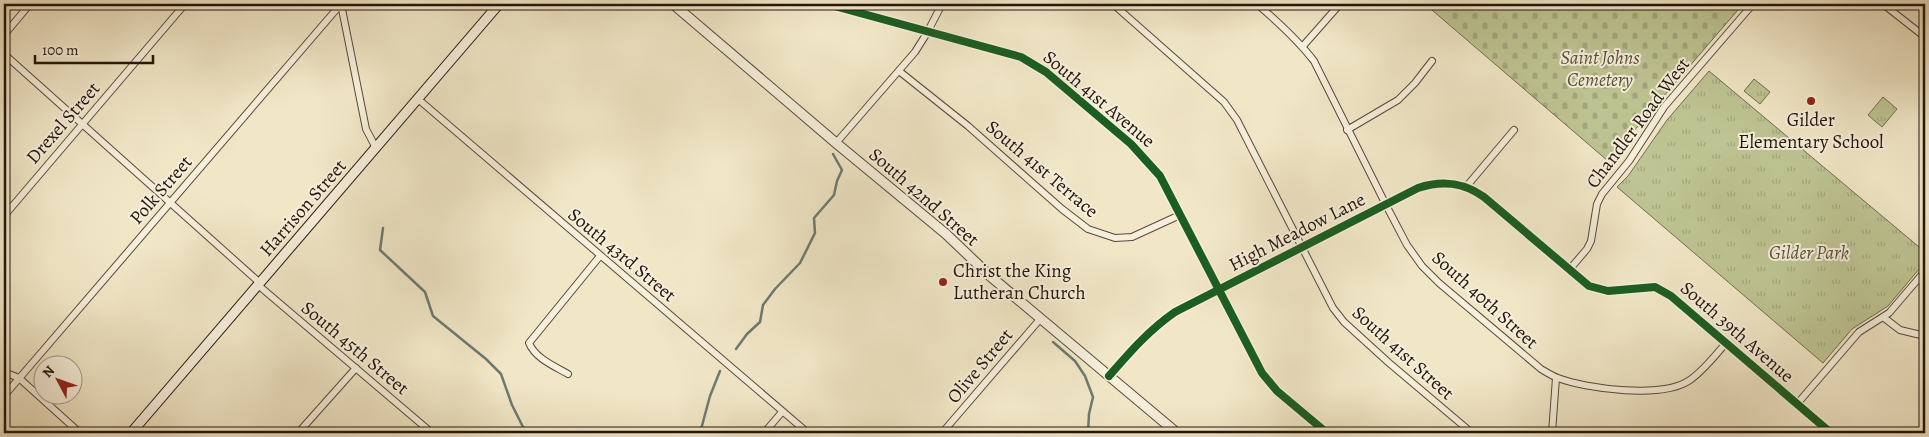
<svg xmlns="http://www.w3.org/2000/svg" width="1929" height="437" font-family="Alegreya,serif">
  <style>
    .cemetery { fill: url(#cemetery-stones); stroke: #706c50 }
    .park { fill: url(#park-tufts); stroke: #706c50 }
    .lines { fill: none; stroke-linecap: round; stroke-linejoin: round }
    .stream { stroke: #6b7b74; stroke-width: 2.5 }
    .minor-casing { stroke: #564a3b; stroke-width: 8 }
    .tertiary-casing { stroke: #564a3b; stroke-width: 11 }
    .secondary-casing { stroke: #22150c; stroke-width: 11 }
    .minor { stroke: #f6efdb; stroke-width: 6 }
    .tertiary { stroke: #f6efdb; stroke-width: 9 }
    .secondary { stroke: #f6efdb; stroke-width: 9 }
    .cycleway-casing { stroke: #f6efdb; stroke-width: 11 }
    .cycleway { stroke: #1b5e20; stroke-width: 8 }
    .poi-dot { fill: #8f2418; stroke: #f6efdb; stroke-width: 2 }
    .labels { text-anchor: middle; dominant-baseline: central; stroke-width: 4; stroke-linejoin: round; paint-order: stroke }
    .park-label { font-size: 19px; font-style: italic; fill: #59523b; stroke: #f6efdb }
    .street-label { font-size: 19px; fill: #22150c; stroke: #f6efdb }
    .poi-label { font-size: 19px; fill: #22150c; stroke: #f6efdb }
  </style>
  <defs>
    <pattern id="cemetery-stones" width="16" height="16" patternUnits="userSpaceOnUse" patternTransform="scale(1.25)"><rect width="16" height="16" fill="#bec493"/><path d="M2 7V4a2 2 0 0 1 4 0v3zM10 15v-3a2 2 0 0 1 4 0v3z" fill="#a3a87e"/></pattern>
    <pattern id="park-tufts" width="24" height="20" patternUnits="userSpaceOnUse" patternTransform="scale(1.25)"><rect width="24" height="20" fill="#bec493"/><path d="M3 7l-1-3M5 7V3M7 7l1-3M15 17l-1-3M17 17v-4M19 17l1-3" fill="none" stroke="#a3a87e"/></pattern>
  </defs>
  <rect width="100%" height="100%" fill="#f1e7c7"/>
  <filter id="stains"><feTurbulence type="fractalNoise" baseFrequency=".004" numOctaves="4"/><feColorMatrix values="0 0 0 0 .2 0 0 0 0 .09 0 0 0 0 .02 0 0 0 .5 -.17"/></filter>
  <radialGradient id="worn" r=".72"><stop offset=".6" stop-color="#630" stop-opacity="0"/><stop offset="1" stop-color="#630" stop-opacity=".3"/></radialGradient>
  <polygon class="cemetery" points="1425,4 1743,4 1608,161"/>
  <g class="park">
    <polygon points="1709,71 1925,252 1925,262 1888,306 1852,329 1823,363 1617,187 1628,176 1667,120"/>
    <polygon points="1754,79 1770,92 1760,104 1744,91"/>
    <polygon points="1883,97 1897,109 1882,127 1868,115"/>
  </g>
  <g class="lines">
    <g class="stream">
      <polyline points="383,228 380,250 425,292 433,316 486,359 501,374 512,405 525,431 528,433"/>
      <polyline points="1053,342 1075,361 1085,376 1093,397 1089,414 1088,433"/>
      <polyline points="736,349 747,334 760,322 763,305 775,289 800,263 815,233 814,218 834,195 837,181 842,170 833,154"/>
      <polyline points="700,433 710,396 720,371"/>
    </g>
    <g class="minor-casing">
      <g id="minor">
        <polyline points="341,4 366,129 376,148"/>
        <polyline points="827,4 1021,57 1046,72 1131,144 1160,176 1262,373 1277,391 1327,433"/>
        <polyline points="1113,4 1224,102 1237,120 1333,308 1344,322 1388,362 1472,433"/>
        <path d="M 1257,4 C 1278,22 1297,39 1314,61 L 1386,205 L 1407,245 L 1422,266 L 1439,283 L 1541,369 C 1546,372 1552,376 1558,378 C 1587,389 1663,399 1690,380 C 1704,370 1715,356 1725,344"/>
        <polyline points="1883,4 1925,37"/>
        <polyline points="4,35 30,4"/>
        <polyline points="1303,46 1340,4"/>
        <polyline points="4,54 260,283"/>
        <polyline points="899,71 968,126 1062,209 1088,229 1115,238 1132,237 1180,215"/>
        <polyline points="418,99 808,433"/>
        <polyline points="1347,130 1398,100 1415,83 1432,61"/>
        <polyline points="836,143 915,52 927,33 942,4"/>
        <polyline points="1466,187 1514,130"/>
        <polyline points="4,216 185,4"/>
        <polyline points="1569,270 1587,249 1591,241 1597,204 1602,194 1629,161 1664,107 1753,4"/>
        <polyline points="258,285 432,433"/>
        <polyline points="1883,317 1900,330 1925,336"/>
        <polyline points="4,372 19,378 80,433"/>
        <path d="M 568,374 C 554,366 535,358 529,343 L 600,256"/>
        <path d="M 1109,376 C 1130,352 1149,330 1175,312 L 1418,188 C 1442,180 1463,182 1484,197 L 1589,286 L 1608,291 L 1655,287 L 1671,296 L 1831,433"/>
        <polyline points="4,396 341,4"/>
        <polyline points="1797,404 1859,332 1889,313 1925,271"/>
        <polyline points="298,433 356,368"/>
        <polyline points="764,433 782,412"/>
        <polyline points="942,433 1041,318"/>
        <polyline points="1552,433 1556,378"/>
      </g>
    </g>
    <g class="tertiary-casing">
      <polyline id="tertiary" points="673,4 836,143 946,234 990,276 1177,433"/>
    </g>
    <g class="secondary-casing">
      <polyline id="secondary" points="131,433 499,4"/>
    </g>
    <use href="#minor" class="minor"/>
    <use href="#tertiary" class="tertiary"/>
    <use href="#secondary" class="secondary"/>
    <g class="cycleway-casing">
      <g id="cycleway">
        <polyline points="827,4 1021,57 1046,72 1131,144 1160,176 1262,373 1277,391 1327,433"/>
        <path d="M 1109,376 C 1130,352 1149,330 1175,312 L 1418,188 C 1442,180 1463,182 1484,197 L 1589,286 L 1608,291 L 1655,287 L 1671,296 L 1831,433"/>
      </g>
    </g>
    <use href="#cycleway" class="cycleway"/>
  </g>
  <g class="poi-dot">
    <circle cx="1811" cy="101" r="5"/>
    <circle cx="943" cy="282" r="5"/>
  </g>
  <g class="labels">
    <g class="park-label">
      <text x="1600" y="58">Saint Johns<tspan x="1600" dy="22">Cemetery</tspan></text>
      <text x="1809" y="253">Gilder Park</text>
    </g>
    <g class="street-label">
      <text transform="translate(1099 99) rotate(40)">South 41st Avenue</text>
      <text transform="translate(63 123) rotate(-49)">Drexel Street</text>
      <text transform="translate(1638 123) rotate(-53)">Chandler Road West</text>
      <text transform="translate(1042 169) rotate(40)">South 41st Terrace</text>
      <text transform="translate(161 190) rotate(-49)">Polk Street</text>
      <text transform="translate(924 197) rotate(41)">South 42nd Street</text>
      <text transform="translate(303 208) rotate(-49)">Harrison Street</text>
      <text transform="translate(1297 232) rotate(-27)">High Meadow Lane</text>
      <text transform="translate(622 255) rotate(40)">South 43rd Street</text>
      <text transform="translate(1485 300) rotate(42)">South 40th Street</text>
      <text transform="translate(1737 332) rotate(41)">South 39th Avenue</text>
      <text transform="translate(355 348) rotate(40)">South 45th Street</text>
      <text transform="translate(1403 353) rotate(42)">South 41st Street</text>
      <text transform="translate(980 366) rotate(-50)">Olive Street</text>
    </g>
    <g class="poi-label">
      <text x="1811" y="120">Gilder<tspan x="1811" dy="22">Elementary School</tspan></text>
      <text x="953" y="271" text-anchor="start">Christ the King<tspan x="953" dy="22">Lutheran Church</tspan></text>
    </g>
  </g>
  <rect width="1929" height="437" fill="none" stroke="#f1e7c7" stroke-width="20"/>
  <rect x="5" y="5" width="1919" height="427" fill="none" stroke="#22150c" stroke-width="2.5"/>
  <rect x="10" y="10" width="1909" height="417" fill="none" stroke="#22150c"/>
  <g transform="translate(58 380) rotate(311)"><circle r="24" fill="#f6efdb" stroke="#a19888"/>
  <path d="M0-4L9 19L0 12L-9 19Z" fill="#8f2418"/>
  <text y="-8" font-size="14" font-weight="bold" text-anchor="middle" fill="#22150c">N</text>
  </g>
  <path d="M35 55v8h118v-8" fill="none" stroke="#22150c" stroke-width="2.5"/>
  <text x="42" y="55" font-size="15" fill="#22150c" stroke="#f6efdb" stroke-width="4" paint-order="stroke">100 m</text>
  <rect width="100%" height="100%" filter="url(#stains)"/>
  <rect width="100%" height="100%" fill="url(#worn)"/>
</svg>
